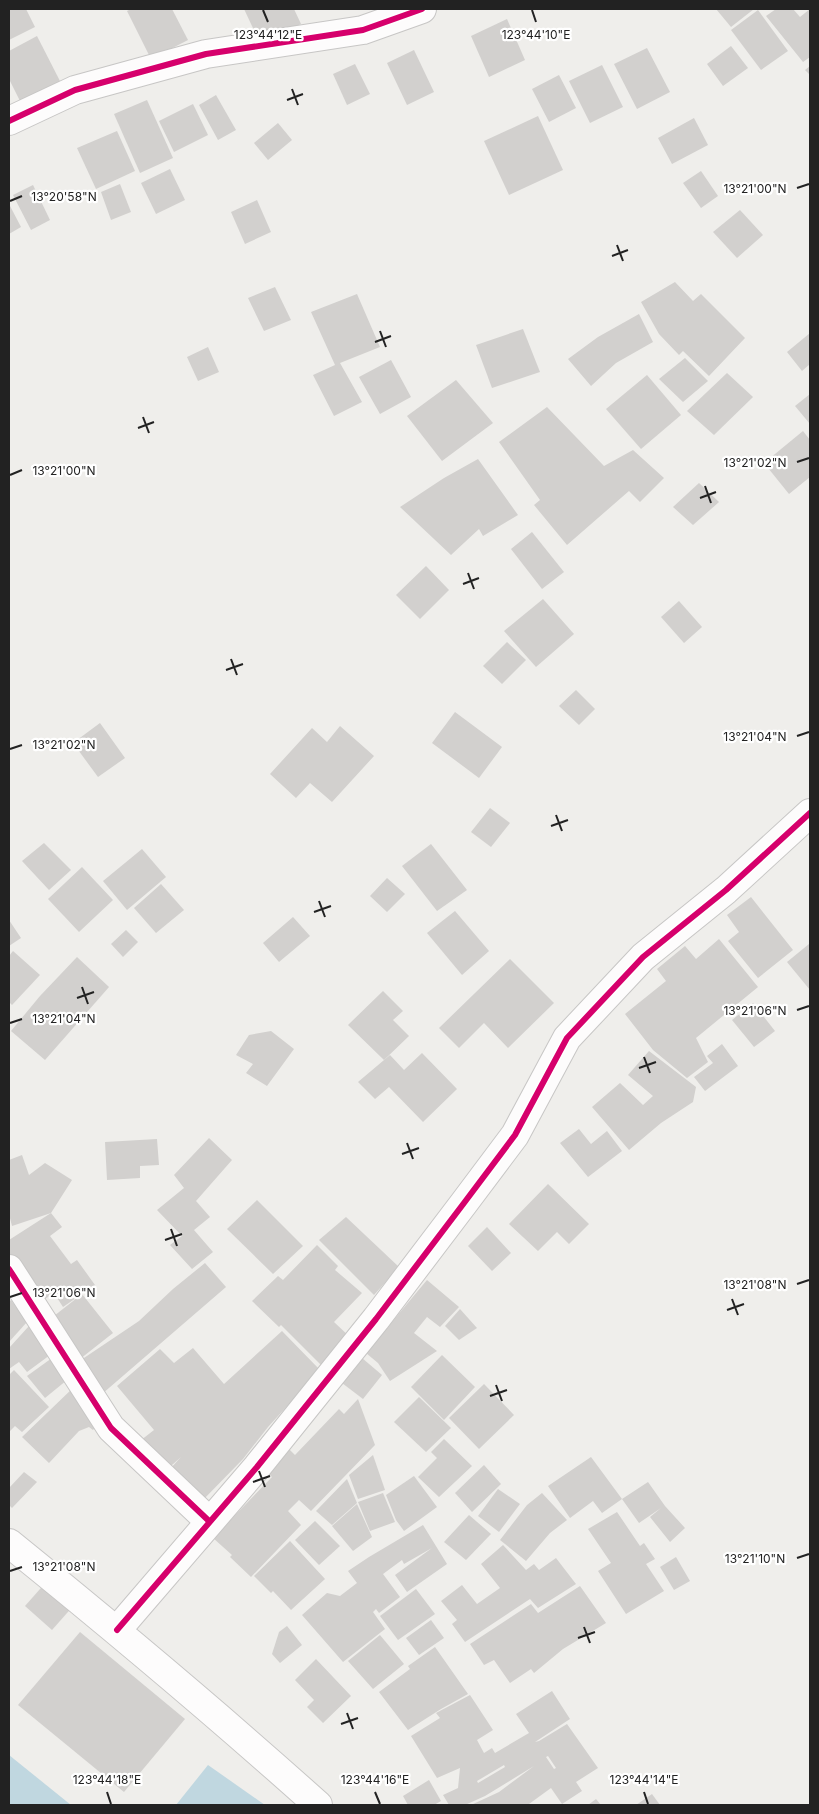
<svg xmlns="http://www.w3.org/2000/svg" width="819" height="1814" font-family="Inter,sans-serif">
  <style>
    .water { fill: #c0d7e0 }
    .building { fill: #d2d0ce; fill-rule: evenodd }
    .lines { fill: none; stroke-linecap: round; stroke-linejoin: round }
    .street-casing { stroke: #c7c6c5; stroke-width: 30 }
    .street { stroke: #fdfcfc; stroke-width: 28 }
    .cycleway-casing { stroke: #fff; stroke-width: 9 }
    .cycleway { stroke: #d6006c; stroke-width: 6 }
    .ticks { fill: none; stroke: #222; stroke-width: 2 }
    .ticks-label { font-size: 12px; text-anchor: middle; fill: #222; stroke: #fff; stroke-width: 4.5; stroke-linejoin: round; paint-order: stroke }
  </style>
  <rect width="100%" height="100%" fill="#efeeeb"/>
  <g class="water">
    <polygon points="9,1755 71,1805 9,1805"/>
    <polygon points="208,1765 265,1805 176,1805"/>
  </g>
  <g class="building">
    <polygon points="9,9 26,9 35,27 9,40"/>
    <polygon points="131,9 172,9 188,40 151,59 127,11"/>
    <polygon points="244,9 294,9 301,24 260,43"/>
    <polygon points="716,9 754,9 731,27"/>
    <polygon points="776,9 793,9 800,17 810,9 810,57 803,62 766,16"/>
    <polygon points="758,10 788,51 761,70 731,30"/>
    <polygon points="507,19 525,60 489,77 471,36"/>
    <polygon points="37,36 62,85 22,105 9,79 9,51"/>
    <polygon points="731,46 748,68 723,86 707,64"/>
    <polygon points="647,48 670,92 637,109 614,64"/>
    <polygon points="414,50 434,92 407,105 387,63"/>
    <polygon points="355,64 370,94 347,105 333,74"/>
    <polygon points="602,65 623,107 590,123 569,81"/>
    <polygon points="810,66 810,75 805,70"/>
    <polygon points="559,75 576,108 549,122 532,89"/>
    <polygon points="216,95 236,130 218,140 199,105"/>
    <polygon points="147,100 173,158 140,173 114,114"/>
    <polygon points="193,104 208,135 174,152 159,121"/>
    <polygon points="538,116 563,170 509,195 484,141"/>
    <polygon points="694,118 708,145 672,164 658,138"/>
    <polygon points="278,123 292,140 268,160 254,143"/>
    <polygon points="117,131 135,171 96,189 77,148"/>
    <polygon points="170,169 185,200 156,214 141,183"/>
    <polygon points="701,171 718,196 701,208 683,183"/>
    <polygon points="120,184 131,212 111,220 101,192"/>
    <polygon points="33,185 50,220 31,230 13,195"/>
    <polygon points="257,200 271,232 245,244 231,212"/>
    <polygon points="9,204 21,227 9,234"/>
    <polygon points="740,210 763,235 737,258 713,232"/>
    <polygon points="675,282 693,301 701,294 745,338 709,376 683,351 679,355 659,334 641,302"/>
    <polygon points="275,287 291,320 264,331 248,298"/>
    <polygon points="357,294 380,347 340,363 362,402 334,416 313,375 335,365 311,312"/>
    <polygon points="639,314 653,342 616,363 591,386 568,359 598,337"/>
    <polygon points="523,329 540,372 492,388 476,345"/>
    <polygon points="810,333 810,364 802,371 787,352"/>
    <polygon points="208,347 219,372 198,381 187,357"/>
    <polygon points="685,358 708,381 683,402 659,379"/>
    <polygon points="391,360 411,397 380,414 359,377"/>
    <polygon points="727,373 753,397 714,435 687,411"/>
    <polygon points="647,375 681,415 641,449 606,409"/>
    <polygon points="456,380 493,423 442,461 407,416"/>
    <polygon points="810,394 810,424 795,406"/>
    <polygon points="547,407 604,466 633,450 664,478 640,502 629,491 567,545 534,505 540,500 499,442"/>
    <polygon points="803,431 810,440 810,477 789,494 764,463"/>
    <polygon points="478,459 518,515 483,536 479,529 451,555 400,507 444,478"/>
    <polygon points="699,483 719,502 693,525 673,507"/>
    <polygon points="532,532 564,572 542,589 511,549"/>
    <polygon points="426,566 449,590 420,619 396,595"/>
    <polygon points="543,599 574,634 536,667 504,631"/>
    <polygon points="679,601 702,627 684,643 661,617"/>
    <polygon points="507,642 526,660 502,684 483,666"/>
    <polygon points="576,690 595,709 579,725 559,706"/>
    <polygon points="455,712 502,747 479,778 432,743"/>
    <polygon points="100,723 125,758 98,777 73,743"/>
    <polygon points="340,726 374,756 332,802 310,783 296,798 270,774 312,728 327,742"/>
    <polygon points="490,808 510,823 491,847 471,832"/>
    <polygon points="44,843 71,870 49,890 22,861"/>
    <polygon points="431,844 467,890 437,911 402,866"/>
    <polygon points="142,849 166,877 127,910 103,881"/>
    <polygon points="82,867 113,900 79,932 48,899"/>
    <polygon points="387,878 405,894 387,912 370,896"/>
    <polygon points="161,884 184,910 156,933 134,908"/>
    <polygon points="751,897 793,950 758,978 728,941 739,932 727,915"/>
    <polygon points="455,911 489,951 462,975 427,933"/>
    <polygon points="293,917 310,936 279,962 263,943"/>
    <polygon points="9,920 21,938 9,946"/>
    <polygon points="126,930 138,942 123,957 111,944"/>
    <polygon points="719,939 758,987 696,1038 708,1062 687,1078 653,1050 625,1014 666,981 657,969 685,946 696,959"/>
    <polygon points="809,944 810,946 810,990 787,962"/>
    <polygon points="13,951 40,975 12,1005 9,1002 9,956"/>
    <polygon points="77,957 109,987 45,1060 11,1031 40,996"/>
    <polygon points="510,959 554,1003 508,1048 484,1023 459,1048 439,1028"/>
    <polygon points="383,991 403,1011 393,1020 409,1036 384,1060 348,1025"/>
    <polygon points="753,1003 775,1031 754,1047 732,1020"/>
    <polygon points="271,1031 294,1049 267,1086 246,1073 253,1064 236,1055 249,1035"/>
    <polygon points="722,1044 738,1066 705,1091 694,1077 713,1063 707,1056"/>
    <polygon points="649,1051 696,1087 693,1102 661,1123 629,1150 592,1107 620,1083 643,1105 653,1096 628,1075"/>
    <polygon points="422,1053 457,1089 423,1122 389,1087 375,1099 358,1082 390,1055 404,1070"/>
    <polygon points="579,1129 591,1144 607,1131 622,1151 588,1177 560,1143"/>
    <polygon points="209,1138 232,1160 196,1201 210,1217 194,1230 213,1252 192,1269 170,1245 182,1236 157,1210 184,1188 174,1175"/>
    <polygon points="157,1139 159,1165 140,1166 140,1178 107,1180 105,1142"/>
    <polygon points="22,1155 29,1175 45,1163 72,1180 51,1213 12,1226 9,1214 9,1160"/>
    <polygon points="548,1184 589,1224 569,1244 557,1232 538,1251 509,1224"/>
    <polygon points="257,1200 303,1246 273,1274 227,1229"/>
    <polygon points="51,1213 62,1227 50,1236 71,1264 77,1260 95,1285 63,1307 54,1293 39,1303 9,1263 9,1240"/>
    <polygon points="346,1217 399,1267 374,1295 319,1240"/>
    <polygon points="487,1227 511,1253 492,1271 468,1246"/>
    <polygon points="317,1245 338,1266 335,1270 362,1293 334,1322 351,1338 323,1367 281,1325 279,1327 252,1301 278,1276 283,1280"/>
    <polygon points="205,1263 226,1287 102,1394 75,1364 139,1321 173,1289"/>
    <polygon points="427,1280 459,1307 440,1327 427,1317 414,1333 437,1351 390,1381 378,1363 366,1353"/>
    <polygon points="82,1294 113,1333 80,1359 59,1331 64,1328 54,1316"/>
    <polygon points="11,1300 27,1322 9,1342 9,1302"/>
    <polygon points="460,1309 477,1328 459,1340 445,1326"/>
    <polygon points="29,1326 50,1355 27,1372 19,1362 9,1369 9,1348"/>
    <polygon points="282,1331 320,1370 268,1427 243,1459 202,1501 169,1470 181,1457 163,1473 136,1444 154,1430 117,1386 160,1349 174,1363 193,1348 224,1384"/>
    <polygon points="442,1355 475,1387 444,1420 411,1387"/>
    <polygon points="52,1358 67,1380 45,1398 27,1376"/>
    <polygon points="362,1358 382,1375 363,1399 342,1383"/>
    <polygon points="14,1370 49,1407 22,1432 15,1426 9,1432 9,1375"/>
    <polygon points="484,1384 514,1415 479,1449 449,1418"/>
    <polygon points="74,1387 102,1419 93,1430 89,1427 79,1431 49,1463 22,1437"/>
    <polygon points="419,1397 451,1428 426,1452 394,1422"/>
    <polygon points="358,1399 375,1445 311,1511 299,1500 288,1511 301,1525 251,1577 230,1557 232,1555 213,1538 272,1477 264,1470 286,1446 295,1455 339,1409 344,1414"/>
    <polygon points="444,1439 472,1466 439,1497 418,1477 437,1458 431,1452"/>
    <polygon points="373,1455 385,1490 358,1499 349,1475"/>
    <polygon points="591,1457 622,1499 648,1482 665,1506 685,1528 670,1542 650,1517 661,1508 639,1523 622,1499 602,1513 593,1501 570,1518 548,1486"/>
    <polygon points="484,1465 501,1484 472,1512 455,1493"/>
    <polygon points="24,1472 37,1482 12,1508 9,1505 9,1488"/>
    <polygon points="414,1476 437,1507 404,1531 396,1520 386,1495"/>
    <polygon points="347,1479 357,1503 332,1525 316,1511"/>
    <polygon points="498,1489 520,1504 499,1532 478,1516"/>
    <polygon points="383,1493 395,1522 370,1531 358,1502"/>
    <polygon points="542,1493 567,1520 550,1533 526,1561 500,1540 527,1505"/>
    <polygon points="357,1504 372,1537 353,1551 332,1526"/>
    <polygon points="617,1512 640,1546 644,1543 655,1559 646,1564 664,1591 626,1614 598,1571 611,1563 588,1529"/>
    <polygon points="469,1515 491,1534 466,1560 444,1542"/>
    <polygon points="315,1521 340,1546 319,1565 295,1540"/>
    <polygon points="423,1525 447,1564 407,1592 395,1575 432,1548 404,1564 402,1560 383,1574 400,1597 379,1613 376,1609 373,1612 385,1629 343,1662 302,1615 327,1593 340,1596 357,1583 348,1571 369,1557"/>
    <polygon points="290,1541 325,1579 291,1610 273,1591 271,1593 254,1576"/>
    <polygon points="503,1545 526,1570 534,1564 539,1570 556,1558 576,1584 538,1608 530,1599 465,1642 452,1624 457,1620 441,1601 462,1585 477,1604 500,1588 481,1564"/>
    <polygon points="676,1557 690,1581 674,1590 660,1567"/>
    <polygon points="48,1580 75,1604 52,1630 25,1606"/>
    <polygon points="580,1586 606,1623 563,1649 534,1673 531,1669 510,1683 494,1660 484,1665 470,1644 531,1604 538,1613"/>
    <polygon points="416,1589 435,1614 398,1640 380,1616"/>
    <polygon points="431,1620 444,1638 419,1655 406,1638"/>
    <polygon points="287,1626 302,1645 280,1663 272,1654 279,1632"/>
    <polygon points="80,1632 185,1719 124,1792 18,1705"/>
    <polygon points="380,1635 404,1664 373,1689 348,1661"/>
    <polygon points="435,1647 468,1694 441,1709 408,1730 379,1692 410,1669 408,1666"/>
    <polygon points="316,1659 351,1696 323,1723 307,1707 314,1700 295,1680"/>
    <path d="M 552,1691 L 570,1719 L 535,1742 L 539,1741 L 567,1724 L 598,1768 L 576,1782 L 582,1791 L 562,1804 L 551,1788 L 529,1804 L 530,1805 L 471,1805 L 499,1792 L 534,1766 L 485,1796 L 465,1805 L 449,1805 L 443,1795 L 458,1788 L 460,1768 L 437,1778 L 411,1736 L 440,1718 L 436,1713 L 470,1695 L 493,1730 L 477,1740 L 484,1753 L 492,1748 L 495,1753 L 529,1733 L 516,1714 ZM 548,1756 L 556,1768 L 554,1769 L 546,1757 ZM 504,1765 L 505,1767 L 478,1783 L 477,1781 Z"/>
    <polygon points="429,1780 441,1801 434,1805 408,1805 403,1796"/>
    <polygon points="652,1794 660,1805 636,1805"/>
    <polygon points="596,1799 601,1805 588,1805"/>
  </g>
  <g class="lines">
    <g class="street-casing">
      <g id="street">
        <polyline points="9,121 75,90 206,54 363,30 422,9"/>
        <polyline points="9,1269 111,1428 209,1521"/>
        <path d="M 9,1543 C 114,1628 218,1715 318,1805"/>
        <polyline points="117,1630 257,1467 376,1319 464,1203 515,1135 567,1038 643,957 726,890 810,813"/>
      </g>
    </g>
    <use href="#street" class="street"/>
    <g class="cycleway-casing">
      <g id="cycleway">
        <polyline points="9,121 75,90 206,54 363,30 422,9"/>
        <polyline points="9,1269 111,1428 209,1521"/>
        <polyline points="117,1630 257,1467 376,1319 464,1203 515,1135 567,1038 643,957 726,890 810,813"/>
      </g>
    </g>
    <use href="#cycleway" class="cycleway"/>
  </g>
  <path class="ticks" d="M 263,10 L 268,22M 532,10 L 536,22M 292,89 L 298,105M 287,100 L 303,94M 797,188 L 809,184M 10,201 L 22,196M 617,245 L 623,261M 612,256 L 628,250M 380,331 L 386,347M 375,342 L 391,336M 143,417 L 149,433M 138,428 L 154,422M 797,462 L 809,458M 10,475 L 22,470M 705,486 L 711,503M 700,498 L 716,492M 468,573 L 474,589M 463,584 L 479,578M 231,659 L 237,675M 226,670 L 243,664M 797,736 L 809,732M 10,749 L 22,745M 556,815 L 562,831M 551,826 L 568,820M 319,901 L 325,917M 314,912 L 331,906M 82,987 L 88,1004M 77,998 L 94,992M 797,1010 L 809,1006M 10,1023 L 22,1019M 644,1057 L 650,1073M 639,1068 L 656,1062M 407,1143 L 413,1159M 402,1154 L 419,1148M 171,1229 L 177,1246M 165,1240 L 182,1234M 797,1284 L 809,1280M 10,1297 L 22,1293M 732,1299 L 738,1315M 727,1310 L 744,1304M 496,1385 L 502,1401M 490,1396 L 507,1390M 259,1471 L 265,1487M 253,1482 L 270,1476M 797,1558 L 809,1554M 10,1571 L 22,1567M 584,1627 L 590,1643M 578,1638 L 595,1632M 347,1713 L 353,1729M 341,1724 L 358,1718M 107,1792 L 111,1804M 375,1792 L 380,1804M 644,1792 L 648,1804"/>
  <g class="ticks-label">
    <text x="268" y="39">123°44'12"E</text>
    <text x="536" y="39">123°44'10"E</text>
    <text x="755" y="193">13°21'00"N</text>
    <text x="64" y="201">13°20'58"N</text>
    <text x="755" y="467">13°21'02"N</text>
    <text x="64" y="475">13°21'00"N</text>
    <text x="755" y="741">13°21'04"N</text>
    <text x="64" y="749">13°21'02"N</text>
    <text x="755" y="1015">13°21'06"N</text>
    <text x="64" y="1023">13°21'04"N</text>
    <text x="755" y="1289">13°21'08"N</text>
    <text x="64" y="1297">13°21'06"N</text>
    <text x="755" y="1563">13°21'10"N</text>
    <text x="64" y="1571">13°21'08"N</text>
    <text x="107" y="1784">123°44'18"E</text>
    <text x="375" y="1784">123°44'16"E</text>
    <text x="644" y="1784">123°44'14"E</text>
  </g>
  <rect width="819" height="1814" fill="none" stroke="#222222" stroke-width="20"/>
</svg>
